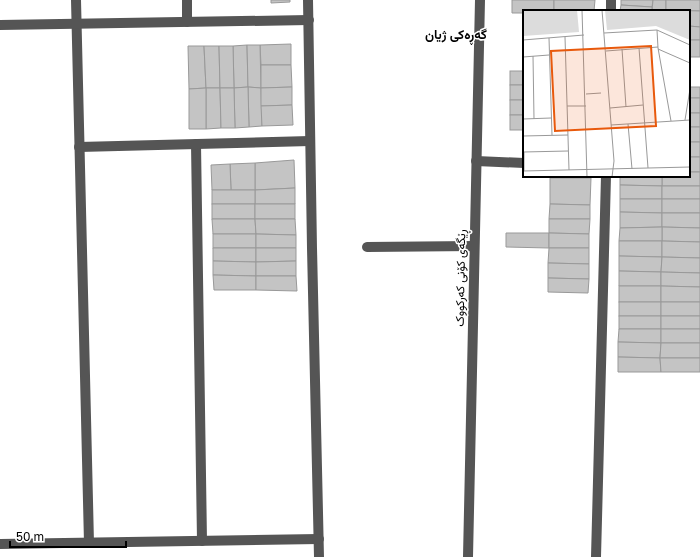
<svg xmlns="http://www.w3.org/2000/svg" width="700" height="557" font-family="'Golos Text',Vazirmatn,sans-serif">
  <style>
    .building { fill: #c4c4c4; stroke: #999 }
    .lines { fill: none; stroke-linecap: round; stroke-linejoin: round }
    .minor { stroke: #555; stroke-width: 10 }
    .labels { text-anchor: middle; dominant-baseline: central; stroke-width: 3; stroke-linejoin: round; paint-order: stroke }
    .street-label { font-size: 12px; fill: #000; stroke: #fff }
    .neighbourhood-label { font-size: 13px; font-weight: bold; fill: #000; stroke: #fff }
    .inset-road { fill: none; stroke: #999; stroke-width: 1 }
    .view { fill: #e8590c; fill-opacity: 0.15; stroke: #e8590c; stroke-width: 2 }
    .inset-edge { fill: none; stroke: #000; stroke-width: 2 }
  </style>
  <rect width="100%" height="100%" fill="#fff"/>
  <g class="building">
    <polygon points="271,0 290,0 290,2 271,3"/>
    <polygon points="512,0 554,0 554,11 524,11 524,13 512,13"/>
    <polygon points="554,0 595,0 594,11 554,11"/>
    <polygon points="621,0 653,0 652,7 621,5"/>
    <polygon points="653,0 666,0 666,11 652,11"/>
    <polygon points="666,0 700,0 700,11 666,10"/>
    <polygon points="621,5 652,7 652,11 620,11"/>
    <polygon points="666,10 700,11 700,27 689,26 689,11"/>
    <polygon points="689,26 700,27 700,40 689,40"/>
    <rect x="689" y="40" width="11" height="17"/>
    <polygon points="291,44 291,65 261,65 260,45"/>
    <polygon points="247,45 248,87 234,88 233,46"/>
    <polygon points="247,45 260,45 261,88 248,87"/>
    <polygon points="188,46 204,46 206,88 189,89"/>
    <polygon points="204,46 219,46 220,88 206,88"/>
    <polygon points="219,46 233,46 234,88 220,88"/>
    <polygon points="261,65 291,65 292,87 261,88"/>
    <rect x="510" y="71" width="14" height="14"/>
    <rect x="510" y="85" width="14" height="15"/>
    <polygon points="248,87 261,88 262,126 249,127"/>
    <polygon points="248,87 249,127 235,128 234,88"/>
    <polygon points="292,87 292,105 261,106 261,88"/>
    <rect x="689" y="87" width="11" height="11"/>
    <polygon points="206,88 220,88 221,128 206,129"/>
    <polygon points="206,88 206,129 189,129 189,89"/>
    <polygon points="220,88 234,88 235,128 221,128"/>
    <rect x="689" y="98" width="11" height="15"/>
    <rect x="510" y="100" width="14" height="15"/>
    <polygon points="292,105 293,125 262,126 261,106"/>
    <rect x="689" y="113" width="11" height="14"/>
    <rect x="510" y="115" width="14" height="15"/>
    <rect x="689" y="127" width="11" height="15"/>
    <rect x="689" y="142" width="11" height="15"/>
    <rect x="689" y="157" width="11" height="15"/>
    <polygon points="294,160 295,188 255,190 255,163"/>
    <polygon points="255,163 255,190 231,190 230,164"/>
    <polygon points="230,164 231,190 212,190 211,165"/>
    <polygon points="689,172 700,172 700,186 662,186 662,176 689,176"/>
    <polygon points="620,176 662,176 662,186 620,185"/>
    <polygon points="550,178 591,178 590,205 550,204"/>
    <polygon points="620,185 662,186 662,199 620,199"/>
    <rect x="662" y="186" width="38" height="13"/>
    <polygon points="295,188 295,204 255,204 255,190"/>
    <rect x="212" y="190" width="43" height="14"/>
    <polygon points="620,199 662,199 662,213 620,212"/>
    <rect x="662" y="199" width="38" height="14"/>
    <rect x="212" y="204" width="43" height="15"/>
    <rect x="255" y="204" width="40" height="15"/>
    <polygon points="550,204 590,205 590,219 549,219"/>
    <polygon points="620,212 662,213 662,227 620,228"/>
    <polygon points="662,213 700,213 700,228 662,227"/>
    <polygon points="212,219 255,219 256,234 213,234"/>
    <polygon points="255,219 295,219 296,235 256,234"/>
    <polygon points="549,219 590,219 589,234 549,233"/>
    <polygon points="662,227 700,228 700,242 662,241"/>
    <polygon points="662,227 662,241 619,241 620,228"/>
    <polygon points="506,233 549,233 549,248 506,247"/>
    <polygon points="549,233 589,234 589,248 549,248"/>
    <rect x="213" y="234" width="43" height="14"/>
    <polygon points="256,234 296,235 296,248 256,248"/>
    <polygon points="619,241 662,241 662,257 619,256"/>
    <polygon points="662,241 700,242 700,258 662,257"/>
    <polygon points="213,248 256,248 256,262 213,261"/>
    <polygon points="256,248 296,248 296,261 256,262"/>
    <polygon points="549,248 589,248 589,264 548,263"/>
    <polygon points="619,256 662,257 661,272 619,271"/>
    <polygon points="662,257 700,258 700,273 661,272"/>
    <polygon points="213,261 256,262 256,276 213,275"/>
    <polygon points="296,261 296,276 256,276 256,262"/>
    <polygon points="548,263 589,264 589,279 548,278"/>
    <polygon points="619,271 661,272 661,286 619,286"/>
    <polygon points="661,272 700,273 700,287 661,286"/>
    <polygon points="213,275 256,276 256,290 214,290"/>
    <polygon points="256,276 296,276 297,291 256,290"/>
    <polygon points="548,278 589,279 588,293 548,292"/>
    <rect x="619" y="286" width="42" height="16"/>
    <polygon points="661,286 700,287 700,302 661,302"/>
    <rect x="619" y="302" width="42" height="14"/>
    <rect x="661" y="302" width="39" height="14"/>
    <rect x="619" y="316" width="42" height="13"/>
    <rect x="661" y="316" width="39" height="13"/>
    <polygon points="619,329 661,329 661,343 618,342"/>
    <rect x="661" y="329" width="39" height="14"/>
    <polygon points="618,342 661,343 660,358 618,357"/>
    <polygon points="661,343 700,343 700,358 660,358"/>
    <polygon points="618,357 660,358 661,372 618,372"/>
    <polygon points="660,358 700,358 700,372 661,372"/>
  </g>
  <g class="lines">
    <g class="minor">
      <polyline points="76,0 89,543"/>
      <polyline points="187,0 187,22"/>
      <polyline points="308,0 312,248 319,557"/>
      <polyline points="611,11 611,0"/>
      <polyline points="0,25 309,20"/>
      <polyline points="196,144 202,541"/>
      <polyline points="79,147 310,141"/>
      <polyline points="476,161 524,163"/>
      <polyline points="367,247 474,246"/>
      <polyline points="0,544 319,539"/>
      <polyline points="468,557 480,0"/>
      <polyline points="596,557 606,176"/>
    </g>
  </g>
  <g class="labels">
    <g class="street-label">
      <text transform="translate(460 278) rotate(-89)">ڕێگەی کۆنی کەرکووک</text>
    </g>
    <g class="neighbourhood-label">
      <text x="456" y="34">گەڕەکی ژیان</text>
    </g>
  </g>
  <g transform="translate(523 10)">
    <rect width="167" height="167" fill="#fff"/>
    <path d="M 0,0 L 54,0 L 56,22 L 0,26 ZM 82,0 L 167,0 L 167,30 L 133,16 L 84,20 Z" fill="#dcdcdc"/>
    <path class="inset-road" d="M 59,0 L 64,167M 79,0 L 91,151 L 89,167M 134,20 L 135,38 L 148,111M 81,23 L 134,20 L 167,35M 42,27 L 46,160M 26,28 L 29,125M 0,30 L 61,25M 116,38 L 125,158M 99,39 L 103,97M 135,39 L 167,53M 83,41 L 135,37M 10,46 L 11,109M 0,47 L 26,45M 63,84 L 78,83M 44,96 L 63,96M 87,98 L 120,95M 0,109 L 28,108M 162,110 L 167,79M 105,114 L 109,159M 88,115 L 167,110M 0,126 L 45,125M 0,142 L 45,141M 1,142 L 1,161M 0,161 L 167,157"/>
    <path class="view" d="M 128,36 L 133,116 L 32,121 L 28,41 Z"/>
    <rect width="167" height="167" class="inset-edge"/>
  </g>
  <path d="M10 541v6h116v-6" fill="none" stroke="#000000" stroke-width="2"/>
  <text x="16" y="541" font-size="12" fill="#000000" stroke="#ffffff" stroke-width="3" paint-order="stroke">50 m</text>
</svg>
